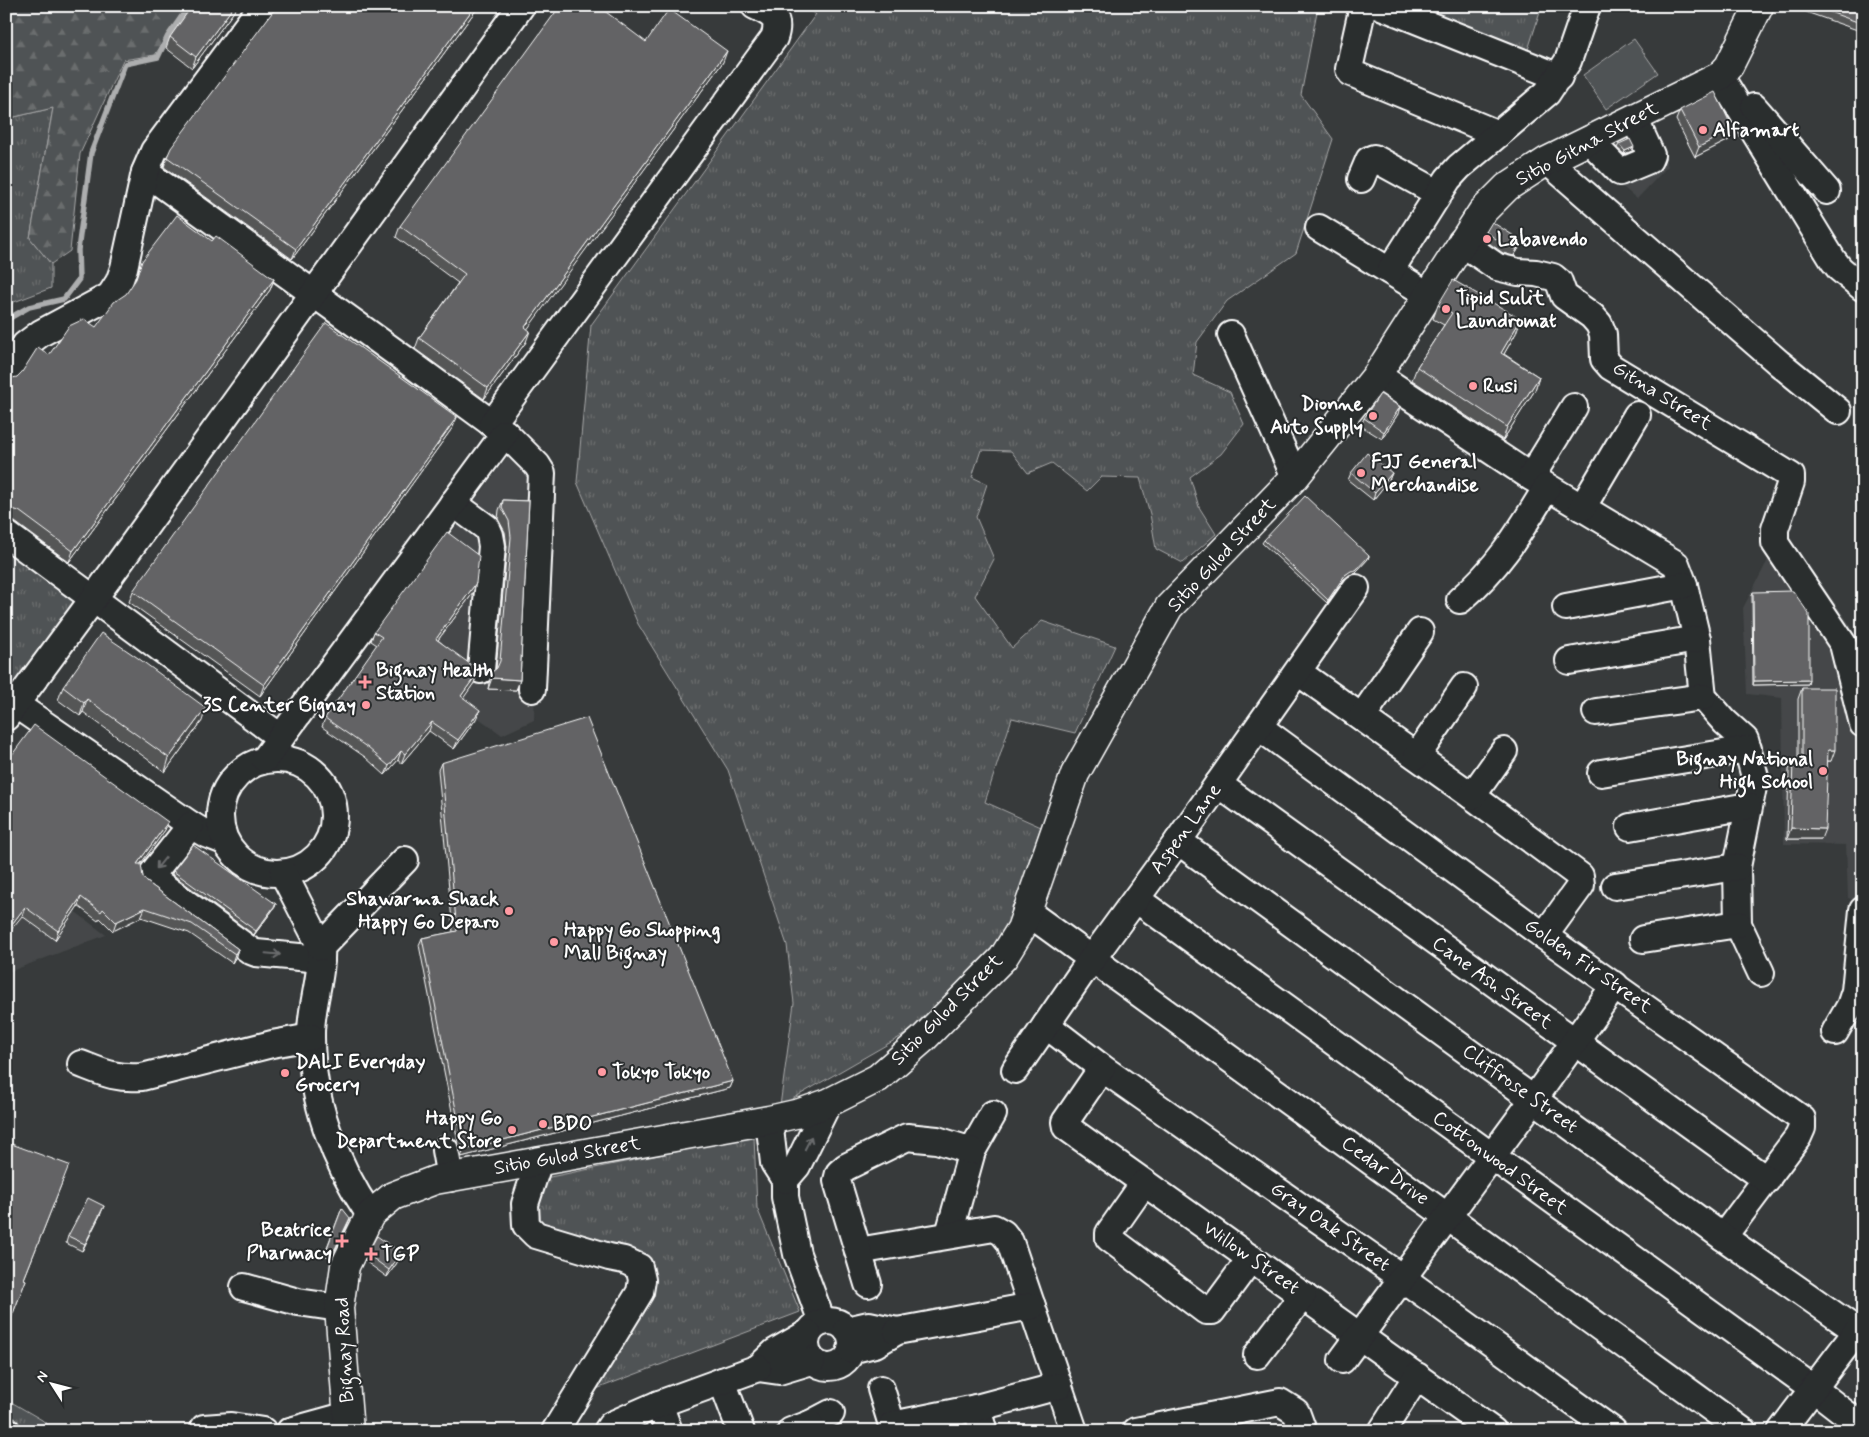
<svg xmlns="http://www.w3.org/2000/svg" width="1869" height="1437" font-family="Mynerve,sans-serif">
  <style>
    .built { fill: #444748 }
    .grass { fill: url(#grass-tufts); stroke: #a8a9aa }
    .forest { fill: url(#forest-firs); stroke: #a8a9aa }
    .pitch { fill: #505354; stroke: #a8a9aa }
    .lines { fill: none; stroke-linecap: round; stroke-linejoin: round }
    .stream { stroke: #adaeaf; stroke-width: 5.5 }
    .minor-casing { stroke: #fff; stroke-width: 30 }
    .major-casing { stroke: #fff; stroke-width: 31 }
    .minor { stroke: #2a2d2e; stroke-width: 26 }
    .major { stroke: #2a2d2e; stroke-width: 28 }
    .wall { fill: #555657; stroke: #fff }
    .shaded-wall { fill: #454647; stroke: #fff }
    .building { fill: #636465; stroke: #fff }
    .oneway { stroke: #6a6c6d }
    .poi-dot { fill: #ff9aa2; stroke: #2a2d2e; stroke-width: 2 }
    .labels { text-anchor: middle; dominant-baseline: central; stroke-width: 4; stroke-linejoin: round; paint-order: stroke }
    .poi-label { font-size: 20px; font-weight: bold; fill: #fff; stroke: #2a2d2e; text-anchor: start }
    .street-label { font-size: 20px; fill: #fff; stroke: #2a2d2e }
  </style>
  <defs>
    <pattern id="grass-tufts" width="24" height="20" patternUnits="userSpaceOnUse" patternTransform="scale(1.25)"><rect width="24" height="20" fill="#505354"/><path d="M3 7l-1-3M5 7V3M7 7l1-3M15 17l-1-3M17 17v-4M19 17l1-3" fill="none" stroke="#6a6d6e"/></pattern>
    <pattern id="forest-firs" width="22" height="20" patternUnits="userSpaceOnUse" patternTransform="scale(1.25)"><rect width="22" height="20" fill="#505354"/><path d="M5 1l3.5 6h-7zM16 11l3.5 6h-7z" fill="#6a6d6e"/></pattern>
  </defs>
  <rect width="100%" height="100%" fill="#373a3b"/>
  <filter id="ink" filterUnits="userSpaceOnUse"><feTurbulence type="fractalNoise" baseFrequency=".02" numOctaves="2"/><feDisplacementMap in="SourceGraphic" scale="10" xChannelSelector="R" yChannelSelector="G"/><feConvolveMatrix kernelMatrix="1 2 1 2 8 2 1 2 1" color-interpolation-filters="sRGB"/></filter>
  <g filter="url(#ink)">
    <g class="built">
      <polygon points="1648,124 1668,166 1637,199 1586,156"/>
      <polygon points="509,454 542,477 534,720 502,735 372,641"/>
      <polygon points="1792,542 1851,626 1863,669 1863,903 1848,898 1846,845 1784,844 1782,698 1747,694 1743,608 1771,554"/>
      <polygon points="6,859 106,935 6,973"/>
    </g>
    <g class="grass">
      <polygon points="798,6 1318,6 1301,95 1333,139 1296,253 1227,301 1197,342 1193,375 1230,392 1244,424 1221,454 1190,477 1199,507 1216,534 1183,563 1156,549 1150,514 1140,478 1101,477 1087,491 1052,463 1028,473 1011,451 981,450 972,477 987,484 976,517 994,559 975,596 1012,648 1042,621 1115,646 1075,733 1012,718 985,802 1041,827 998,952 914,1029 780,1106 794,1003 787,945 728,770 638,624 577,482 591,325 816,14"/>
      <polygon points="1399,6 1542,6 1526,56"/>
      <polygon points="53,108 30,238 51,264 51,288 14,302 6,308 6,119"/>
      <polygon points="6,543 83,599 18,685 6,676"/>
      <polygon points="754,1136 757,1208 800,1312 591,1391 646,1263 535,1224 540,1179"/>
      <polygon points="6,1399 42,1420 55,1431 6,1431"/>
    </g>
    <polygon class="forest" points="6,6 186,6 155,55 123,60 80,154 70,251 51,264 30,238 53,108 6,119"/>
    <polygon class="pitch" points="1634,39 1658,73 1606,109 1583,75"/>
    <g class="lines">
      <polyline class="stream" points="6,320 29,307 64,299 79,279 78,250 91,153 125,64 158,57 168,36 189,6"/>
      <g class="minor-casing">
        <g id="minor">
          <polyline points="1363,6 1349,69 1351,73 1498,134"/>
          <polyline points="1381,6 1559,77"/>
          <polyline points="1720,76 1833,260 1840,269 1863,288"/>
          <polyline points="1754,107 1827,191"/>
          <polyline points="1589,140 1620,172 1649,160 1651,155 1634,118"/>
          <polyline points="1547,161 1779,363 1838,411"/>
          <polyline points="145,172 403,358 505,433 537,465 542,473 532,689"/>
          <polyline points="1361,179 1369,160 1374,158 1438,193"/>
          <polyline points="1319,228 1414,286"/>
          <polyline points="1461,242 1497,267 1518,272 1536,273 1553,277 1559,282 1564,296 1592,316 1599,324 1603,334 1604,359 1611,367 1791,476 1791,482 1775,529 1775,543 1843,644 1863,724"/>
          <polyline points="1390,271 1448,179 1459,167 1547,93 1568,61 1587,6"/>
          <polyline points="1231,335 1295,477"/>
          <polyline points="6,374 25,345 41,333 110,296 119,282 124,268 145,172 154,151 262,6"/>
          <polyline points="1377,375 1531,477 1676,564 1684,585 1697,639 1703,697 1725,722 1745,740 1755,777 1737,867 1738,924 1761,973"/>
          <path d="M 492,424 L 774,38 C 781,18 772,14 755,6"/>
          <polyline points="1531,477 1574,407"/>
          <polyline points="453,503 487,528 490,535 492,546 481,670"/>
          <polyline points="1582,508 1637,415"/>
          <polyline points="6,534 280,737"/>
          <path d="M 1460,600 C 1501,565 1520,531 1547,487"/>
          <polyline points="1566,607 1684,585"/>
          <polyline points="1569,661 1697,639"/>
          <polyline points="1298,672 1472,796 1580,876 1581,885 1544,936"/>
          <polyline points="6,698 191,825 206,834 224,841"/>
          <polyline points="1596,712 1703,697"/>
          <polyline points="6,717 94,598 521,6"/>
          <polyline points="1362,717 1420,632"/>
          <polyline points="1259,727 1544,936 1802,1119 1802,1128 1798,1137 1723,1237"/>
          <polyline points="1417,756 1464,687"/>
          <circle cx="277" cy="816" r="57"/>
          <polyline points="265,759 505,433"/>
          <polyline points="1601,773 1748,749"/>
          <polyline points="1218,784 1767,1180"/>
          <polyline points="1472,796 1504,751"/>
          <polyline points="191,825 153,873 153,879 251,951 256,953 321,959"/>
          <polyline points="1630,827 1748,806"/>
          <polyline points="1178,841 1723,1237 1863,1335"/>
          <path d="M 283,873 L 321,947 C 323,977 310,1007 311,1037 C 311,1101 335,1163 370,1215"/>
          <polyline points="1615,886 1737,867"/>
          <polyline points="1136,899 1814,1389 1863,1427"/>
          <polyline points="1026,911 1743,1431"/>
          <polyline points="1643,939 1738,924"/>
          <polyline points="321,947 405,860"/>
          <polyline points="1046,1025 1102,1068 1402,1278 1613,1431"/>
          <polyline points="1835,1032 1850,1006 1855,991 1863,910"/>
          <path d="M 81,1064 C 104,1073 116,1079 142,1077 L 272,1044 L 311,1037"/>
          <polyline points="1102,1068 1065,1122 1066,1127 1493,1431"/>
          <polyline points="1015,1070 1081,974 1178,841 1356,588"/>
          <polyline points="769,1120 774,1163 785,1180 785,1197 797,1254 822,1322"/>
          <polyline points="445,1150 450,1178"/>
          <polyline points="539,1161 525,1204 526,1225 536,1235 609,1257 624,1260 639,1267 642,1280 640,1292 555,1431"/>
          <polyline points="785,1180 797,1166 828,1103"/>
          <polyline points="1144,1183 1109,1233 1109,1238 1206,1311 1212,1311 1251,1258"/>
          <polyline points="949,1234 972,1151 993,1114"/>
          <polyline points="858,1251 994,1228 1003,1233 1010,1242 1074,1431"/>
          <polyline points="868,1284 837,1181 839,1173 846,1167 907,1137 937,1140 972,1151"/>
          <polyline points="244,1287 298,1302 339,1308"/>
          <circle cx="829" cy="1344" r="23"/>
          <polyline points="847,1330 869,1325 897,1331 875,1344 851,1350"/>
          <polyline points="897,1331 1032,1306"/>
          <polyline points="808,1333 775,1352 758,1368 779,1371 812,1361"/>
          <polyline points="1257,1355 1303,1295"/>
          <polyline points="1342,1360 1534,1099 1615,985"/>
          <polyline points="722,1381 741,1431"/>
          <polyline points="881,1389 892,1425"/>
          <polyline points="659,1404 669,1431"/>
          <polyline points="976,1408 984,1431"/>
          <polyline points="810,1424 831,1413"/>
          <polyline points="204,1428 231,1426 263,1431"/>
          <polyline points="6,1430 7,1431"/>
          <polyline points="290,1431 348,1415"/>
          <polyline points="607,1431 611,1425 659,1404 758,1368"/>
          <polyline points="791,1431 810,1424 813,1431"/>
          <polyline points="894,1431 892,1425 976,1408 1059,1386"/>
          <polyline points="1136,1431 1280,1402 1296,1412 1303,1431"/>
          <polyline points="1382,1431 1417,1376"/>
          <polyline points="1781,1431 1857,1331"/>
        </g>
      </g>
      <g class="major-casing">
        <polyline id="major" points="349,1431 339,1308 345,1266 370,1215 393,1196 435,1180 769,1120 800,1113 828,1103 878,1078 923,1039 1003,958 1021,929 1075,774 1169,607 1295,477 1377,375 1482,212 1507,187 1547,161 1720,76 1729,66 1759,6"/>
      </g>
      <use href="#minor" class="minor"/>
      <use href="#major" class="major"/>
    </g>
    <g class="wall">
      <polygon points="238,6 192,68 166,48 170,37"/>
      <polygon points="479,6 292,259 164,167 167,157"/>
      <polygon points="1808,6 1863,6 1863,32 1806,12"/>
      <polygon points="646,42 723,62 527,329 526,342 484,399 415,349 419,338 458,283 396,237 400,226"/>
      <polygon points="1680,110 1729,140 1695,157 1676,120"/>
      <polygon points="1619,144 1632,151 1624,154 1617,148"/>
      <polygon points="1486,232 1519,248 1514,256 1503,253 1483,239"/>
      <polygon points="212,241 274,279 270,290 69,562 15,522 8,519 6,519 6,386 17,377 49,355 96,327"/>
      <polygon points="1438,305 1516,333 1504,354 1539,377 1535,390 1503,440 1412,380 1417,367 1444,325 1433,319"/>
      <polygon points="1398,414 1382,439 1361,426 1364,418"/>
      <polygon points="457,417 453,427 260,696 129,602 133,591"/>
      <polygon points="1351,473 1392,473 1389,480 1373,500 1348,480"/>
      <polygon points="503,500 529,501 520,680 516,690 488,689 489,683 492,672 496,669 507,547 505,532 498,519 499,510"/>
      <polygon points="1264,540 1369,556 1368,559 1355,573 1349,575 1344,579 1327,603 1262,543"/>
      <polygon points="1753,592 1809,680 1808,684 1753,685 1752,595"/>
      <polygon points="473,593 438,640 471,668 477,674 474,683 463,698 476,719 454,749 429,731 401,764 398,760 385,775 365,757 322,727 325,718 377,645 371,641 374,632"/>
      <polygon points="63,687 202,721 165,772 83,712 80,716 58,700"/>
      <polygon points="1802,688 1831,761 1827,761 1821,839 1787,839 1789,770 1793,759 1798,759 1798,699"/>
      <polygon points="6,763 168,822 165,830 140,864 143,877 147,882 238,949 235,958 232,963 189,933 141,917 113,931 100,918 98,921 78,906 55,940 22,916"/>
      <polygon points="441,763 733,1081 730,1088 461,1157 419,945 422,938 453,932 438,770"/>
      <polygon points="173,871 276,904 275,907 254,935 172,874"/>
      <polygon points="6,1142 63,1180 24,1279 26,1280 6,1331"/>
      <polygon points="342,1208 347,1226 331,1258 324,1255"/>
      <polygon points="101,1213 82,1251 66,1243 68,1236"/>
      <polygon points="367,1254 399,1260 387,1277 365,1261"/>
    </g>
    <g class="shaded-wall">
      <polygon points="234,6 238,6 192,68 196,57"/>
      <polygon points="475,6 479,6 292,259 296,249"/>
      <polygon points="727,51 723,62 521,338 525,327"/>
      <polygon points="1733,129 1729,140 1695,157 1699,147"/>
      <polygon points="1634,147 1632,151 1624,154 1625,151"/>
      <polygon points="1522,241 1519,248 1514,256 1517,249"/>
      <polygon points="274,279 270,290 69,562 73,551"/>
      <polygon points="1521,319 1516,333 1497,366 1501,353"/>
      <polygon points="530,331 526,342 484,399 488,388"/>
      <polygon points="1539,377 1535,390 1503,440 1507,427"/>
      <polygon points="1400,407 1398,414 1382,439 1384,432"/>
      <polygon points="457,417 453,427 260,696 264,685"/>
      <polygon points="1392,473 1389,480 1373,500 1375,493"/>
      <polygon points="6,509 12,509 8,519 6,519"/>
      <polygon points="1369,556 1368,559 1355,573 1349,575 1344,579 1327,603 1328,600 1345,575"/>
      <polygon points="476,583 473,593 432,648 436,639"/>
      <polygon points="477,674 474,683 458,706 461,696"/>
      <polygon points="492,678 520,680 516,690 488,689"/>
      <polygon points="1809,680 1808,684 1753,685 1754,681"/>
      <polygon points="87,699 83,712 80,716 84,703"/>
      <polygon points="206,708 202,721 165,772 169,758"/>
      <polygon points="480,710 476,719 454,749 458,740"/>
      <polygon points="432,722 429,731 401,764 405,754"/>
      <polygon points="1828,750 1835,750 1831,761 1824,761"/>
      <polygon points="401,751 398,760 385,775 389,766"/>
      <polygon points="168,822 165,830 134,873 137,864"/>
      <polygon points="1791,828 1825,829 1821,839 1787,839"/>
      <polygon points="81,897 78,906 55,940 58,931"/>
      <polygon points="276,904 275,907 254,935 256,931"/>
      <polygon points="25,907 22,916 6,936 6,932"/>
      <polygon points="145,908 141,917 113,931 116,922"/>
      <polygon points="238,949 235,958 232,963 235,954"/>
      <polygon points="733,1081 730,1088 461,1157 464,1150"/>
      <polygon points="104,1206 101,1213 82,1251 85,1244"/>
      <polygon points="350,1218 347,1226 331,1258 334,1251"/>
      <polygon points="401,1253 399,1260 387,1277 389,1270"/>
    </g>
    <g class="building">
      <polygon points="192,6 234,6 196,57 170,37"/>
      <polygon points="277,6 475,6 296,249 167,157 171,148"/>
      <polygon points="560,6 598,6 646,42 669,9 727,51 525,327 530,331 488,388 419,338 465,274 400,226"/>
      <polygon points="1813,6 1863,6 1863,24"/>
      <polygon points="1715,92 1733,129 1699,147 1680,110"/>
      <polygon points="1630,139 1634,147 1625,151 1619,144"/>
      <polygon points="177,215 212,241 216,236 274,279 73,551 19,511 12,509 6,509 6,386 12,378 17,377 22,372 38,347 49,355 69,326 84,319 96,327 114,302 126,294 136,279 142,261"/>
      <polygon points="1492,222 1522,241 1517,249 1506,246 1486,232"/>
      <polygon points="1453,280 1521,319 1501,353 1539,377 1507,427 1417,367 1452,313 1438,305"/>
      <polygon points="326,323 457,417 264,685 133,591"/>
      <polygon points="1380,394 1400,407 1384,432 1364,418"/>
      <polygon points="1367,453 1392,473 1375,493 1351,473"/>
      <polygon points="1305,496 1369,556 1356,570 1351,571 1345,575 1328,600 1264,540"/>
      <polygon points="503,500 529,501 520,680 492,678 492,672 497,668 500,661 511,537 509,521 502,508"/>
      <polygon points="447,532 479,556 476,583 436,639 470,664 471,668 477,674 461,696 480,710 458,740 432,722 405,754 401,751 389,766 368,748 325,718 382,637 374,632"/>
      <polygon points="1793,591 1809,614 1809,680 1754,681 1753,592"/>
      <polygon points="101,633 138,658 206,708 169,758 87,699 84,703 63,687"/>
      <polygon points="1802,688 1835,688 1835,750 1828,750 1825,829 1791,828 1793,759 1802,759"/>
      <polygon points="587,718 733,1081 464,1150 422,938 457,931 441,763"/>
      <polygon points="34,725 168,822 137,864 141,864 143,877 147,882 238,949 235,954 192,924 145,908 116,922 103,909 101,912 81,897 58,931 25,907 6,932 6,763"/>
      <polygon points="193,845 276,904 256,931 173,871"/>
      <polygon points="6,1142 69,1165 24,1279 26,1280 10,1321 6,1319"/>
      <polygon points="88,1198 104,1206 85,1244 68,1236"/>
      <polygon points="342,1208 350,1218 334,1251 327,1248"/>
      <polygon points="377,1236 401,1253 389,1270 367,1254"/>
    </g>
    <defs><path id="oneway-shaft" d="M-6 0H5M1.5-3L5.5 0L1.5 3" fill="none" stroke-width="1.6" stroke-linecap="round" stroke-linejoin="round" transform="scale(1.25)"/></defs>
    <g class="oneway">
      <use href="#oneway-shaft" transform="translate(161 863) rotate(129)"/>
      <use href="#oneway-shaft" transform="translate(273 954) rotate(5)"/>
      <use href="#oneway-shaft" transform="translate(808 1143) rotate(-63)"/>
    </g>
  </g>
  <g class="poi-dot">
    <circle cx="1703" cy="130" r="5"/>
    <circle cx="1487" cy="239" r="5"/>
    <circle cx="1446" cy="309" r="5"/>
    <circle cx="1473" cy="386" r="5"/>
    <circle cx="1373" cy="416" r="5"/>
    <circle cx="1361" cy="473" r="5"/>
    <path d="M362.5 674.5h5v5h5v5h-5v5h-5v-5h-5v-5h5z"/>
    <circle cx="366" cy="705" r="5"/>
    <circle cx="1823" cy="771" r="5"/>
    <circle cx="509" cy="911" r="5"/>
    <circle cx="554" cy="942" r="5"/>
    <circle cx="602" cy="1072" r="5"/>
    <circle cx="285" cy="1073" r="5"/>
    <circle cx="543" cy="1124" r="5"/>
    <circle cx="512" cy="1130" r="5"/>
    <path d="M339.5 1233.5h5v5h5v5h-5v5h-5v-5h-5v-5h5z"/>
    <path d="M368.5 1246.5h5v5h5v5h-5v5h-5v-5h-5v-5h5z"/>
  </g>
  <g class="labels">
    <g class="poi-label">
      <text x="1713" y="130">Alfamart</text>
      <text x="1497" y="239">Labavendo</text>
      <text x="1456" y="298">Tipid Sulit<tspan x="1456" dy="23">Laundromat</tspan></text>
      <text x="1483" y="386">Rusi</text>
      <text x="1363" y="404" text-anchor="end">Dionne<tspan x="1363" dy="23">Auto Supply</tspan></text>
      <text x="1371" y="462">FJJ General<tspan x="1371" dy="23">Merchandise</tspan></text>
      <text x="376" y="670">Bignay Health<tspan x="376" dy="23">Station</tspan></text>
      <text x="356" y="705" text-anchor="end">3S Center Bignay</text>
      <text x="1813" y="759" text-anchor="end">Bignay National<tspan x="1813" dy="23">High School</tspan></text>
      <text x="499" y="899" text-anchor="end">Shawarma Shack<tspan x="499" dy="23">Happy Go Deparo</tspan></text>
      <text x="564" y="930">Happy Go Shopping<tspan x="564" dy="23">Mall Bignay</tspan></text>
      <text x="295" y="1062">DALI Everyday<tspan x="295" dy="23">Grocery</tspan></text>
      <text x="612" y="1072">Tokyo Tokyo</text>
      <text x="502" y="1118" text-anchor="end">Happy Go<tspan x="502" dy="23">Department Store</tspan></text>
      <text x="553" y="1124">BDO</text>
      <text x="332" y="1230" text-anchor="end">Beatrice<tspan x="332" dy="23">Pharmacy</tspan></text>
      <text x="381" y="1254">TGP</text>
    </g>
    <g class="street-label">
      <text transform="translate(1587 144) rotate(-28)">Sitio Gitna Street</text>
      <text transform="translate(1662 396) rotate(32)">Gitna Street</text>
      <text transform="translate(1222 555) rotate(-47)">Sitio Gulod Street</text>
      <text transform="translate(1186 829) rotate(-54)">Aspen Lane</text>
      <text transform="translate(1588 966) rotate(35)">Golden Fir Street</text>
      <text transform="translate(1492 983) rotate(36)">Cane Ash Street</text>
      <text transform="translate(947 1010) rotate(-45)">Sitio Gulod Street</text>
      <text transform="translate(1520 1089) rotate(36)">Cliffrose Street</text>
      <text transform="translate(567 1156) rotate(-10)">Sitio Gulod Street</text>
      <text transform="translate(1500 1163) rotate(36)">Cottonwood Street</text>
      <text transform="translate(1385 1171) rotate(36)">Cedar Drive</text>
      <text transform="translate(1330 1227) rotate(35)">Gray Oak Street</text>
      <text transform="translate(1251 1258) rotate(35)">Willow Street</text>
      <text transform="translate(345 1350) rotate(-93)">Bignay Road</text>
    </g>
  </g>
  <rect width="1869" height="1437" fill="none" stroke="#2a2d2e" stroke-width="25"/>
  <rect x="12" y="12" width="1844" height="1412" fill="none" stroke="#fff" stroke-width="2" filter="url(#ink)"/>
  <g transform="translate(52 1384) rotate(306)" stroke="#2a2d2e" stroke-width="4" paint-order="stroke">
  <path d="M0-4L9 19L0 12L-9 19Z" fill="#ffffff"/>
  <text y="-8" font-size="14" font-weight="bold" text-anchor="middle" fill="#ffffff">N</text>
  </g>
</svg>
